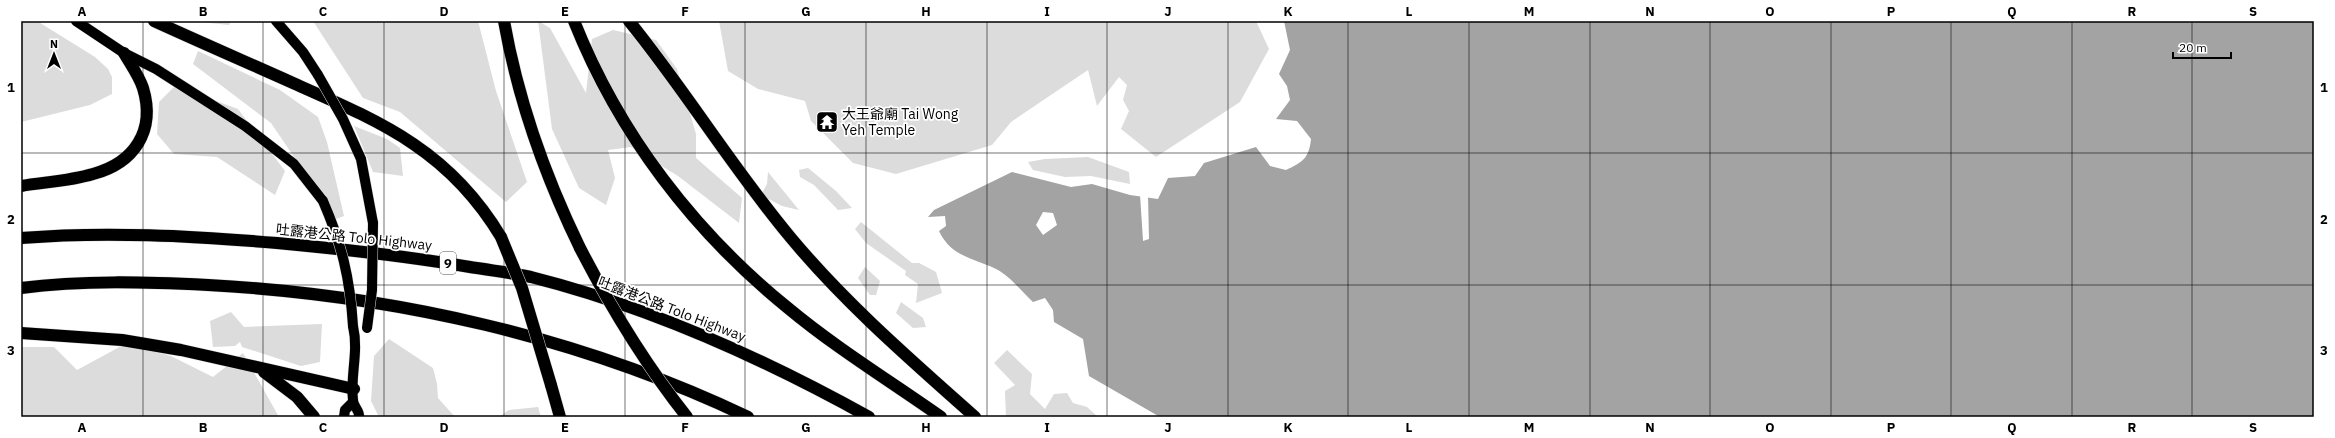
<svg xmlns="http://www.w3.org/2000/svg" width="2335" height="438" font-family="'IBM Plex Sans','Noto Sans TC',sans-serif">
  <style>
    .green { fill: #dcdcdc }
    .water { fill: #a3a3a3; fill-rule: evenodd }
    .pier { fill: #fff }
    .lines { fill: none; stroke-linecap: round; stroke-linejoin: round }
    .major-casing { stroke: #dbdbdb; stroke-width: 11 }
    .highway-casing { stroke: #dbdbdb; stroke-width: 13 }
    .major { stroke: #000; stroke-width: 10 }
    .highway { stroke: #000; stroke-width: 12 }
    .major-bridge-casing { stroke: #dbdbdb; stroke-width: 11; stroke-linecap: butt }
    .highway-bridge-casing { stroke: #dbdbdb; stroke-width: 13; stroke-linecap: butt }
    .major-bridge { stroke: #000; stroke-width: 10 }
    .highway-bridge { stroke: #000; stroke-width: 12 }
    .grid { fill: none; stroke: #000; stroke-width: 1; stroke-opacity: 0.55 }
    .labels { text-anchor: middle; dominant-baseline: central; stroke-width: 3.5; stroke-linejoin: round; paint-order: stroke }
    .shield { fill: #fff; stroke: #4c4c4c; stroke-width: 1 }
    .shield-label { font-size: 13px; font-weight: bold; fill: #000 }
    .poi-label { font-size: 14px; fill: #000; stroke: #fff; text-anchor: start }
    .street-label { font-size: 14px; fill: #000; stroke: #fff }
    .neatline { fill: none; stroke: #000; stroke-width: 1.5 }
    .grid-label { font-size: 13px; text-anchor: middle; font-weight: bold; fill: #000 }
  </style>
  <rect width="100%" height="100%" fill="#fff"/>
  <g class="green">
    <polygon points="21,21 37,21 95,57 108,69 112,77 112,94 90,105 21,122"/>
    <polygon points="190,21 231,21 229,25"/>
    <polygon points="313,21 478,21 496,91 527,182 506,202 400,112 363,98"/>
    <polygon points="538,21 550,28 586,93 592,39 613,30 656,40 677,69 696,134 696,158 742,198 739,223 678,176 631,147 608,150 615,178 606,205 579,188 552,129"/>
    <polygon points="719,21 1256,21 1269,49 1240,102 1156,157 1121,129 1129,111 1123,100 1127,85 1119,77 1097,106 1088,70 1011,122 992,145 896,174 853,163 811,121 805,101 758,89 728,71"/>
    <polygon points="198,51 280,90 318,117 327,142 344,216 336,219 271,123 193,64"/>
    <polygon points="175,86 238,109 285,171 275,195 217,157 174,154 157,134 159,102"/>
    <polygon points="354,126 387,139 400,148 403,176 373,172"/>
    <polygon points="1088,157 1129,172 1130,184 1091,176 1065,177 1033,170 1028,162 1045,159"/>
    <polygon points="808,168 836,191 852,208 838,210 814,185 800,177 799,170"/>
    <polygon points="768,172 799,210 782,206 761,195 767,184"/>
    <polygon points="861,222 912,263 919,263 936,272 942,293 916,303 918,284 905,275 906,271 866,243 855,229"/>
    <polygon points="865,267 880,281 876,295 870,295 858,278"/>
    <polygon points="901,302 923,318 926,327 913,328 896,313"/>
    <polygon points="231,312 244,327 322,324 320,362 301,366 242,347 240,342 235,346 213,347 210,321"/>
    <polygon points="389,339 433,368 437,384 438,398 455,417 379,417 371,401 374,356"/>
    <polygon points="125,344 171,356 213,377 243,353 279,417 21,417 21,347 54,347 77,370"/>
    <polygon points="1007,350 1032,374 1030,394 1045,409 1054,394 1067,393 1073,403 1087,407 1098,417 1006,417 1005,391 1015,385 994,363"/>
    <polygon points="538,407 541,417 499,417 509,410"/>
  </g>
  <path class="water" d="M 1284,21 L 2314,21 L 2314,417 L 1160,417 L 1089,376 L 1083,339 L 1054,322 L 1053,310 L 1045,298 L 1033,302 C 1022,292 1010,276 996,269 C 974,258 951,257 939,231 L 946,226 L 945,216 L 928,217 L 934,210 L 1012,172 L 1071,187 L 1092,184 L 1130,195 L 1158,199 L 1168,178 L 1195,176 L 1204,163 L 1256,147 L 1270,166 L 1286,170 C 1303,162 1309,158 1311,139 L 1297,121 L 1276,119 L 1290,100 L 1287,86 L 1279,74 L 1290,50 ZM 1043,212 L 1053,213 L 1057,225 L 1043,235 L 1036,225 Z"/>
  <polygon class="pier" points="1140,194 1148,195 1149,239 1143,241"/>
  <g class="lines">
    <g class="major-casing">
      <g id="major">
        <polyline points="76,21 124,53 156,69 245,126 294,164 323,201"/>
        <polyline points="276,21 303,52 318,75"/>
        <polyline points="361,159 373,223"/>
        <path d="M 353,326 C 359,352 350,375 353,400 C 353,407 360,410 359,417"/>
        <polyline points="344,417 345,410 353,402"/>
      </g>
    </g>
    <g class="highway-casing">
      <g id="highway">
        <path d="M 154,21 C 200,42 246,62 293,83 C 381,122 449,150 501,237"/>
        <path d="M 504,21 C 518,100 545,176 580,248"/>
        <path d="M 574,21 C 619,134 694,232 788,308 C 836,348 890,381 941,417"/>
        <path d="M 629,21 C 686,91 733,169 791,238 C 846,304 911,360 975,417"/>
        <path d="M 21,186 C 45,182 70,181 93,174 C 134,163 156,131 143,88 C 139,76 131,65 124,53"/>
        <path d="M 21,238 C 106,231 192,236 277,243 C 342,249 406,256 470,267 C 490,270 511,273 531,277 C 650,307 761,357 869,417"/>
        <path d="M 21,288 C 83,280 146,282 208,285 C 394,295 580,337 748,417"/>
        <polyline points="21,333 122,340 181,350 354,389"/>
        <polyline points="264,372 297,397 314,417"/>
        <polyline points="551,385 560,417"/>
      </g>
    </g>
    <use href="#major" class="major"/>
    <use href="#highway" class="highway"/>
    <g class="major-bridge-casing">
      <g id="major-bridge">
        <polyline points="318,75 343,119 361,159"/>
        <path d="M 323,201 C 342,245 350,278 353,326"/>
        <polyline points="367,328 372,290 373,223"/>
      </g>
    </g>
    <g class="highway-bridge-casing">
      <g id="highway-bridge">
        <polyline points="501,237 522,288 551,385"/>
        <path d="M 580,248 C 611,308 645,364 687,417"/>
      </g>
    </g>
    <use href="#major-bridge" class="major-bridge"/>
    <use href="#highway-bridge" class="highway-bridge"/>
  </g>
  <path class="grid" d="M 143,21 L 143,417M 263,21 L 263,417M 384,21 L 384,417M 504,21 L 504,417M 625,21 L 625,417M 745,21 L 745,417M 866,21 L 866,417M 987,21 L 987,417M 1107,21 L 1107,417M 1228,21 L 1228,417M 1348,21 L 1348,417M 1469,21 L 1469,417M 1590,21 L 1590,417M 1710,21 L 1710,417M 1831,21 L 1831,417M 1951,21 L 1951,417M 2072,21 L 2072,417M 2192,21 L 2192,417M 21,153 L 2314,153M 21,285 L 2314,285"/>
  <defs>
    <g id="temple-square" transform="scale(1.15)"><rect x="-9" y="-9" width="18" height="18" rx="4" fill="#000" stroke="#fff"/><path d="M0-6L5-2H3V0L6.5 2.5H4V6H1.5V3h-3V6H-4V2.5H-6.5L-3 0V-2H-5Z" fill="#fff"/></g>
  </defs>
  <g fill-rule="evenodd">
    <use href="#temple-square" x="827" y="122"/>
  </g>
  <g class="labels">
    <rect class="shield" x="440" y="252" width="16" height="22" rx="3"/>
    <g class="shield-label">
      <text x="448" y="263">9</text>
    </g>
    <g class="poi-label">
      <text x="842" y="114">大王爺廟 Tai Wong<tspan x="842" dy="16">Yeh Temple</tspan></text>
    </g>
    <g class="street-label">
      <text transform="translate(354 237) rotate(6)">吐露港公路 Tolo Highway</text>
      <text transform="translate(672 309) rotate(21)">吐露港公路 Tolo Highway</text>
    </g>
  </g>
  <rect width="2335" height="438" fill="none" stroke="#ffffff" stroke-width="44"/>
  <g transform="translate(54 54)" stroke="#ffffff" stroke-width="3" paint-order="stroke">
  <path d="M0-3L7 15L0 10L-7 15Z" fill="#000000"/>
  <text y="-6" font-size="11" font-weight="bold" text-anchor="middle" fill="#000000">N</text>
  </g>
  <path d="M2173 52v6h58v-6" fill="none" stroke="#000000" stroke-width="2"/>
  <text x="2179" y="52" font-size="12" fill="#000000" stroke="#ffffff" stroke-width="3" paint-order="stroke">20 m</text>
  <rect x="22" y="22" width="2291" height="394" class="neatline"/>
  <g class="grid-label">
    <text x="82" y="16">A</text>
    <text x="203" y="16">B</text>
    <text x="323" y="16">C</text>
    <text x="444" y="16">D</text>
    <text x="565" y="16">E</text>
    <text x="685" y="16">F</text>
    <text x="806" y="16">G</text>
    <text x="926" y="16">H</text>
    <text x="1047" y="16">I</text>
    <text x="1168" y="16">J</text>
    <text x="1288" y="16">K</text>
    <text x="1409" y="16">L</text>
    <text x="1529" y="16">M</text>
    <text x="1650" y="16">N</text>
    <text x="1770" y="16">O</text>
    <text x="1891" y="16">P</text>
    <text x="2012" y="16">Q</text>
    <text x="2132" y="16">R</text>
    <text x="2253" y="16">S</text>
    <text x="11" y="92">1</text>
    <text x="2324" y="92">1</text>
    <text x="11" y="224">2</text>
    <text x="2324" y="224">2</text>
    <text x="11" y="355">3</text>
    <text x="2324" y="355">3</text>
    <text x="82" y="432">A</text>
    <text x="203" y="432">B</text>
    <text x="323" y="432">C</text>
    <text x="444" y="432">D</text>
    <text x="565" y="432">E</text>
    <text x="685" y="432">F</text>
    <text x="806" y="432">G</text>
    <text x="926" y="432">H</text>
    <text x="1047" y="432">I</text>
    <text x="1168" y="432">J</text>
    <text x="1288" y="432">K</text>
    <text x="1409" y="432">L</text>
    <text x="1529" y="432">M</text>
    <text x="1650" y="432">N</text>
    <text x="1770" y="432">O</text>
    <text x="1891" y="432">P</text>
    <text x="2012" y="432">Q</text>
    <text x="2132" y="432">R</text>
    <text x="2253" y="432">S</text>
  </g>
</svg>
